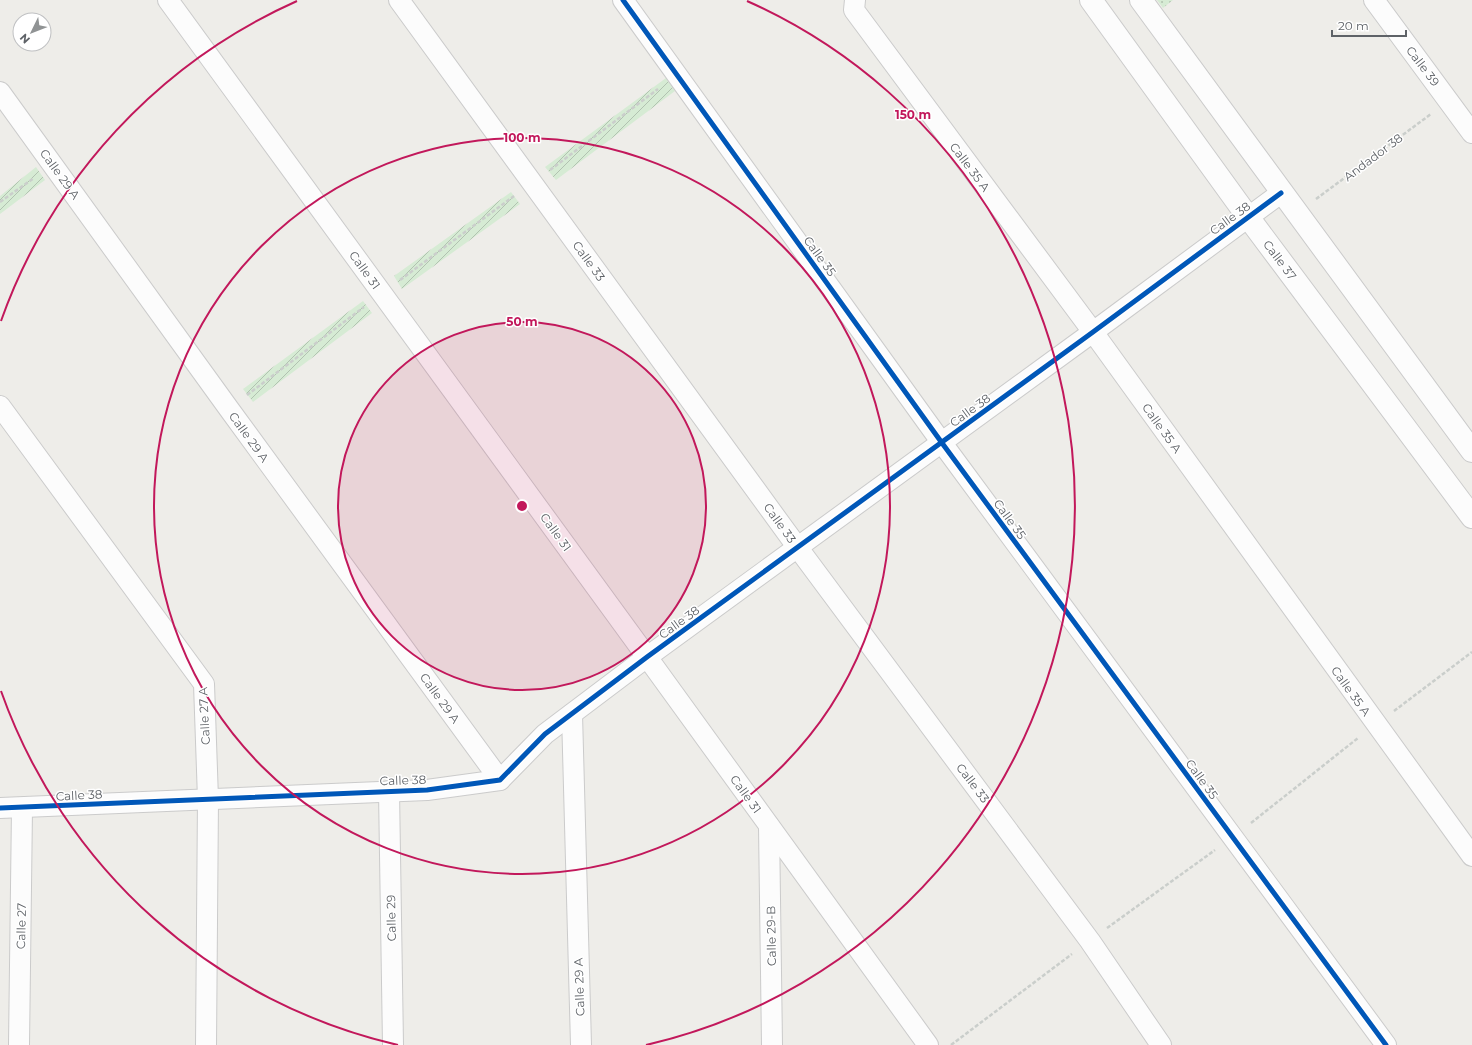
<svg xmlns="http://www.w3.org/2000/svg" width="1472" height="1045" font-family="Montserrat,sans-serif">
  <style>
    .park { fill: url(#park-dots) }
    .garden { fill: url(#garden-furrows) }
    .lines { fill: none; stroke-linecap: round; stroke-linejoin: round }
    .minor-casing { stroke: #cbcbcb; stroke-width: 22 }
    .tertiary-casing { stroke: #cbcbcb; stroke-width: 24 }
    .path { stroke: #cacecb; stroke-width: 2.5; stroke-dasharray: 4 2; stroke-linecap: butt }
    .minor { stroke: #fcfcfc; stroke-width: 20 }
    .tertiary { stroke: #fcfcfc; stroke-width: 22 }
    .cycleway-casing { stroke: #fff; stroke-width: 8 }
    .cycleway { stroke: #0057b8; stroke-width: 5 }
    .ring { fill: none; stroke: #c2185b; stroke-width: 2 }
    .labels { text-anchor: middle; dominant-baseline: central; stroke-width: 3; stroke-linejoin: round; paint-order: stroke }
    .street-label { font-size: 12px; fill: #5e6267; stroke: #fff }
    .centre { fill: #c2185b; stroke: #fff; stroke-width: 2 }
    .ring-label { font-size: 12px; text-anchor: middle; font-weight: bold; fill: #c2185b; stroke: #fff; stroke-width: 3; stroke-linejoin: round; paint-order: stroke }
  </style>
  <defs>
    <pattern id="park-dots" width="8" height="8" patternUnits="userSpaceOnUse"><rect width="8" height="8" fill="#d6ebd4"/><path d="M2 2h.1M6 6h.1" fill="none" stroke="#b1c2b0" stroke-width="1.8" stroke-linecap="round"/></pattern>
    <pattern id="garden-furrows" width="10" height="10" patternUnits="userSpaceOnUse"><rect width="10" height="10" fill="#d6ebd4"/><path d="M-1 1l2-2M0 10L10 0M9 11l2-2" fill="none" stroke="#b1c2b0"/></pattern>
  </defs>
  <rect width="100%" height="100%" fill="#eeede9"/>
  <polygon class="park" points="1157,0 1173,0 1163,8"/>
  <g class="garden">
    <polygon points="666,78 675,91 556,180 545,167"/>
    <polygon points="36,167 45,180 0,214 0,196"/>
    <polygon points="511,192 520,204 402,289 394,276"/>
    <polygon points="363,301 372,313 253,402 243,389"/>
  </g>
  <g class="lines">
    <g class="minor-casing">
      <g id="minor">
        <polyline points="168,0 647,657 928,1045"/>
        <polyline points="399,0 798,548 1090,941 1161,1045"/>
        <polyline points="623,0 942,443 1386,1045"/>
        <polyline points="855,0 854,10 1093,332 1472,856"/>
        <polyline points="1374,0 1472,133"/>
        <polyline points="0,92 229,409 500,780"/>
        <polyline points="0,406 204,684 208,799 206,1045"/>
        <polyline points="572,714 581,1045"/>
        <polyline points="389,791 393,1045"/>
        <polyline points="0,808 427,790 500,780 545,734 647,657 1093,332 1281,193"/>
        <polyline points="769,826 772,1045"/>
        <polyline points="19,1045 22,808"/>
      </g>
    </g>
    <g class="tertiary-casing">
      <g id="tertiary">
        <polyline points="1091,0 1248,217 1472,517"/>
        <polyline points="1141,0 1472,451"/>
      </g>
    </g>
    <g class="path">
      <polyline points="550,170 658,89"/>
      <polyline points="1316,199 1431,114"/>
      <polyline points="0,202 34,178"/>
      <polyline points="400,280 514,196"/>
      <polyline points="247,395 364,307"/>
      <polyline points="1394,711 1472,652"/>
      <polyline points="1251,823 1358,738"/>
      <polyline points="1107,928 1215,850"/>
      <polyline points="951,1045 1072,954"/>
    </g>
    <use href="#minor" class="minor"/>
    <use href="#tertiary" class="tertiary"/>
    <g class="cycleway-casing">
      <g id="cycleway">
        <polyline points="623,0 942,443 1386,1045"/>
        <polyline points="0,808 427,790 500,780 545,734 647,657 1093,332 1281,193"/>
      </g>
    </g>
    <use href="#cycleway" class="cycleway"/>
  </g>
  <circle cx="522" cy="506" r="184" fill="#c2185b" fill-opacity=".12"/>
  <g class="ring">
    <circle cx="522" cy="506" r="184"/>
    <circle cx="522" cy="506" r="368"/>
    <path d="M398 1045A553 553 0 0 1 1 691M1 321A553 553 0 0 1 297 1M747 1A553 553 0 0 1 646 1045"/>
  </g>
  <g class="labels">
    <g class="street-label">
      <text transform="translate(1423 66) rotate(53)">Calle 39</text>
      <text transform="translate(1373 157) rotate(-37)">Andador 38</text>
      <text transform="translate(970 167) rotate(53)">Calle 35 A</text>
      <text transform="translate(60 174) rotate(54)">Calle 29 A</text>
      <text transform="translate(1230 218) rotate(-36)">Calle 38</text>
      <text transform="translate(820 256) rotate(54)">Calle 35</text>
      <text transform="translate(1280 260) rotate(53)">Calle 37</text>
      <text transform="translate(589 261) rotate(54)">Calle 33</text>
      <text transform="translate(365 270) rotate(54)">Calle 31</text>
      <text transform="translate(970 410) rotate(-36)">Calle 38</text>
      <text transform="translate(1162 428) rotate(54)">Calle 35 A</text>
      <text transform="translate(249 437) rotate(54)">Calle 29 A</text>
      <text transform="translate(1010 519) rotate(54)">Calle 35</text>
      <text transform="translate(780 523) rotate(54)">Calle 33</text>
      <text transform="translate(556 532) rotate(54)">Calle 31</text>
      <text transform="translate(679 622) rotate(-36)">Calle 38</text>
      <text transform="translate(1351 691) rotate(54)">Calle 35 A</text>
      <text transform="translate(440 698) rotate(54)">Calle 29 A</text>
      <text transform="translate(204 716) rotate(-93)">Calle 27 A</text>
      <text transform="translate(1202 779) rotate(54)">Calle 35</text>
      <text transform="translate(403 780) rotate(-2)">Calle 38</text>
      <text transform="translate(973 783) rotate(53)">Calle 33</text>
      <text transform="translate(746 794) rotate(54)">Calle 31</text>
      <text transform="translate(79 795) rotate(-3)">Calle 38</text>
      <text transform="translate(391 918) rotate(-91)">Calle 29</text>
      <text transform="translate(21 926) rotate(-89)">Calle 27</text>
      <text transform="translate(771 936) rotate(-91)">Calle 29-B</text>
      <text transform="translate(579 987) rotate(-92)">Calle 29 A</text>
    </g>
  </g>
  <circle cx="522" cy="506" r="6" class="centre"/>
  <g class="ring-label">
    <text x="913" y="119">150 m</text>
    <text x="522" y="142">100 m</text>
    <text x="522" y="326">50 m</text>
  </g>
  <g transform="translate(32 32) rotate(227)"><circle r="19" fill="#ffffff" stroke="#bfc0c2"/>
  <path d="M0-3L7 15L0 10L-7 15Z" fill="#909394"/>
  <text y="-6" font-size="11" font-weight="bold" text-anchor="middle" fill="#5e6267">N</text>
  </g>
  <path d="M1332 30v6h74v-6" fill="none" stroke="#5e6267" stroke-width="2"/>
  <text x="1338" y="30" font-size="12" fill="#5e6267" stroke="#ffffff" stroke-width="3" paint-order="stroke">20 m</text>
</svg>
